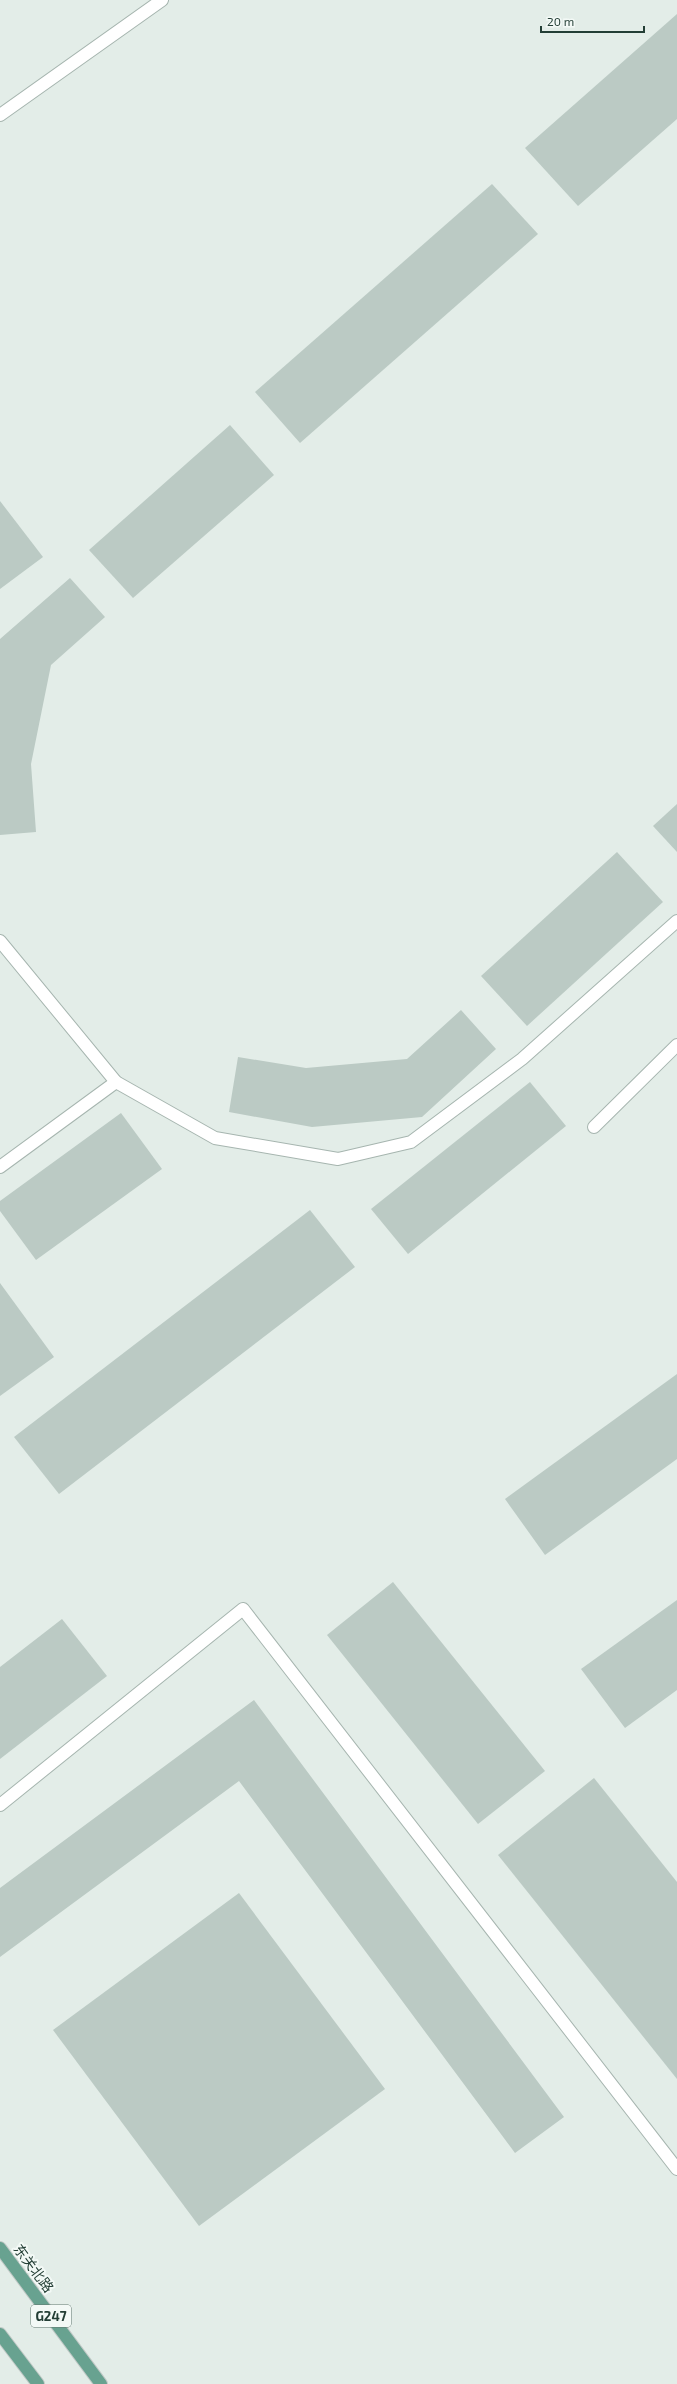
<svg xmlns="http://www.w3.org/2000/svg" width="677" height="2384" font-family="'Exo 2','Noto Sans SC',sans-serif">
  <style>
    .building { fill: #bbcac4 }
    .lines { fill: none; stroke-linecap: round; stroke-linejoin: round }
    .minor-casing { stroke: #a6b5af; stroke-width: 14 }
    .major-casing { stroke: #c1c9c6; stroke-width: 14 }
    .minor { stroke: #fff; stroke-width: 12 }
    .major { stroke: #68a290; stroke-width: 12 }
    .labels { text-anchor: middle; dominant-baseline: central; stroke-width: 4; stroke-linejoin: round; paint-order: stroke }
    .shield { fill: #f3f9f6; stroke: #61766f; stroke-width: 1 }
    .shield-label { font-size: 13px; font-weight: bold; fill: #233e35 }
    .street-label { font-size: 14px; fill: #233e35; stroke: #f3f9f6 }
  </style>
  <rect width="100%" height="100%" fill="#e3ede8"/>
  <g class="building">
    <polygon points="677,14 677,119 578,206 525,148"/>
    <polygon points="492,184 538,234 300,443 255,392"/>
    <polygon points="230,425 274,475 133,598 89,550"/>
    <polygon points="0,501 43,557 0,589"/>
    <polygon points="70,578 105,617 51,665 31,764 36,832 0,835 0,639"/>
    <polygon points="677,804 677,852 653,826"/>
    <polygon points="617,852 663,902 527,1026 481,976"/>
    <polygon points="461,1010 496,1049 422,1117 312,1127 229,1112 238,1057 306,1068 407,1059"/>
    <polygon points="530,1082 566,1126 408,1254 371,1209"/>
    <polygon points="121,1113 162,1169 36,1260 0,1211 0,1201"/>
    <polygon points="310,1210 355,1267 59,1494 14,1437"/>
    <polygon points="0,1283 54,1357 0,1396"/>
    <polygon points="677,1374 677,1459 545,1555 505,1499"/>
    <polygon points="393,1582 545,1771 478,1824 327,1635"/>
    <polygon points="677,1600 677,1690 625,1728 581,1669"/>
    <polygon points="62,1619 107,1676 0,1759 0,1667"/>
    <polygon points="254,1700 564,2117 515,2153 239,1781 0,1957 0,1888"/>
    <polygon points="594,1778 677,1882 677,2079 498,1855"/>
    <polygon points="239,1893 385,2089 199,2226 53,2030"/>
  </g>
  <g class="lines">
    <g class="minor-casing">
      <g id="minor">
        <polyline points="0,115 162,0"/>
        <polyline points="0,941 116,1082 215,1138 338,1159 411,1142 522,1059 677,921"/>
        <polyline points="594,1127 677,1045"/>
        <polyline points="0,1167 116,1082"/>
        <polyline points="0,1805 243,1609 677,2169"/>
      </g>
    </g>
    <g class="major-casing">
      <g id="major">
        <polyline points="0,2248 101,2384"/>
        <polyline points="0,2334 38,2384"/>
      </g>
    </g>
    <use href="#minor" class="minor"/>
    <use href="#major" class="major"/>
  </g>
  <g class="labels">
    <rect class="shield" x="31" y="2305" width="40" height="22" rx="3"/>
    <g class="shield-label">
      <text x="51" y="2316">G247</text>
    </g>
    <g class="street-label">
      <text transform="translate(34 2268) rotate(53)">东关北路</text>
    </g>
  </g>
  <path d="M541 26v6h103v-6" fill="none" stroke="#233e35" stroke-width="2"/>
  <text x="547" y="26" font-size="12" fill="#233e35" stroke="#f3f9f6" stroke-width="3" paint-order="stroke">20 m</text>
</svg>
